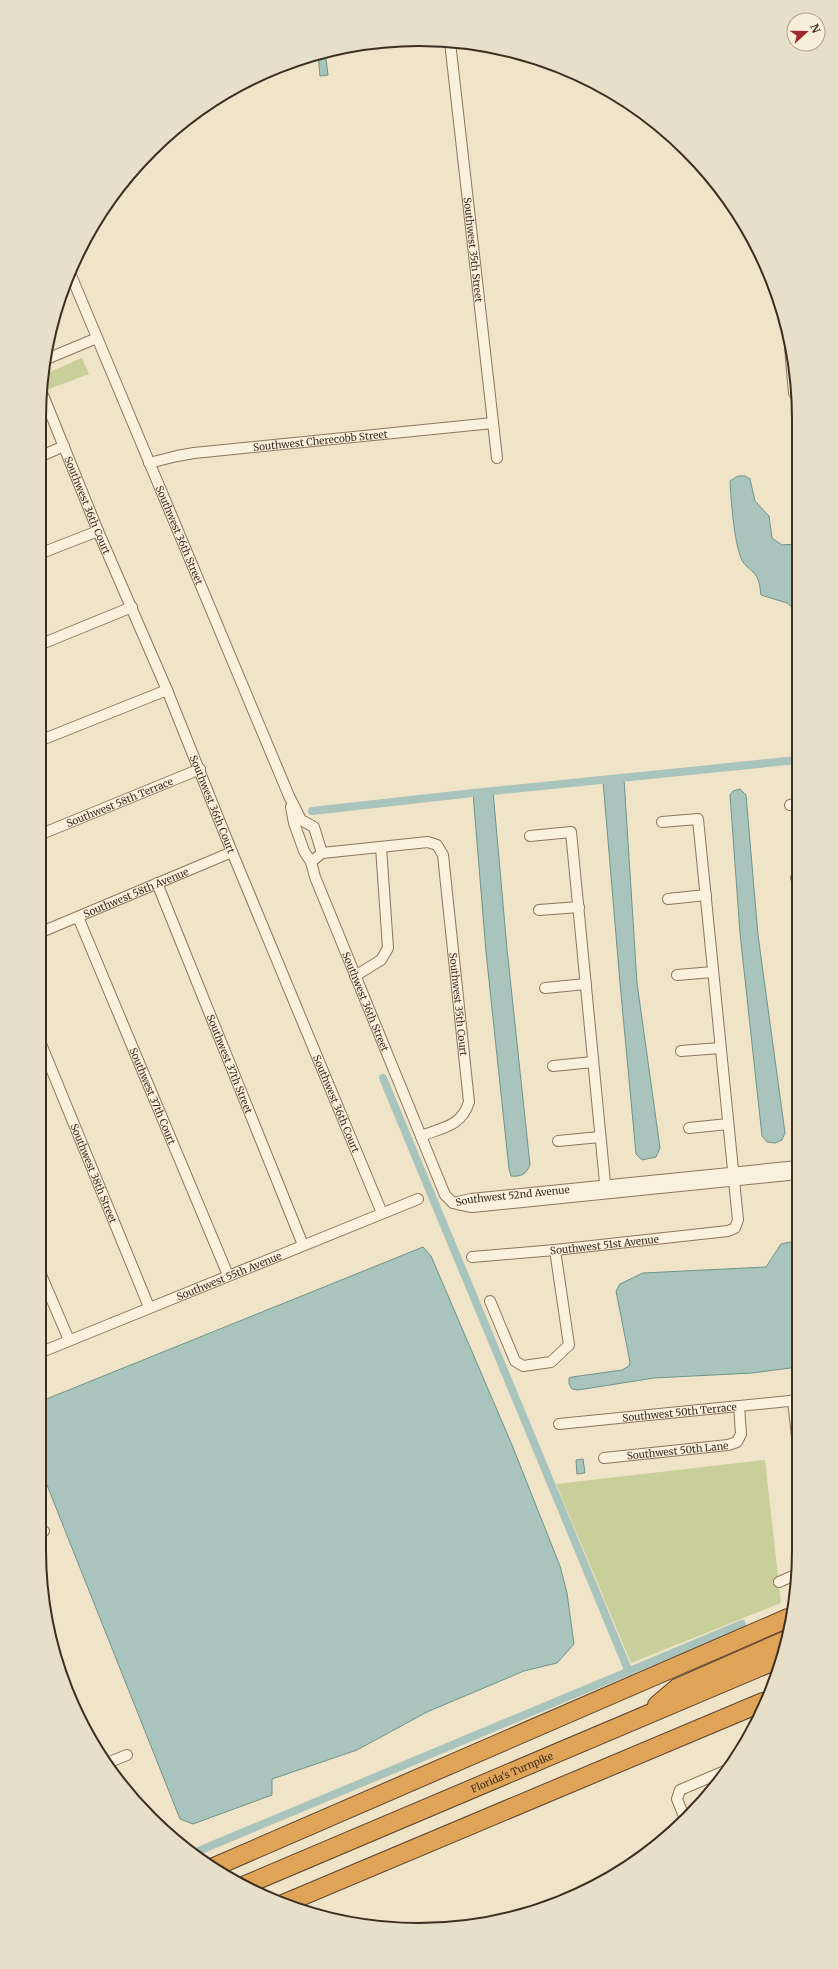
<svg xmlns="http://www.w3.org/2000/svg" width="838" height="1969" font-family="Merriweather,serif">
  <style>
    .green { fill: #c9cf9b }
    .water { fill: #a9c4bc; stroke: #6f938a }
    .lines { fill: none; stroke-linecap: round; stroke-linejoin: round }
    .canal { stroke: #a9c4bc; stroke-width: 8 }
    .street-casing { stroke: #8d765c; stroke-width: 12 }
    .highway-casing { stroke: #5b4430; stroke-width: 20 }
    .street { stroke: #faf1dc; stroke-width: 10 }
    .highway { stroke: #e0a458; stroke-width: 18 }
    .labels { text-anchor: middle; dominant-baseline: central; stroke-width: 4; stroke-linejoin: round; paint-order: stroke }
    .street-label { font-size: 10px; fill: #3d2e20; stroke: #f7eed8 }
    .rim { fill: none; stroke: #3d2e20; stroke-width: 2 }
  </style>
  <rect width="100%" height="100%" fill="#f0e4c8"/>
  <g class="green">
    <polygon points="82,358 89,374 49,389 45,380 47,373"/>
    <polygon points="765,1460 781,1603 631,1663 556,1484"/>
  </g>
  <g class="water">
    <polygon points="325,51 328,75 320,76 318,53"/>
    <path d="M 738,476 L 745,476 L 750,479 L 755,501 L 769,516 L 772,538 L 782,545 L 796,544 L 796,610 L 787,603 L 761,595 C 760,587 759,577 753,572 C 748,567 743,564 741,558 C 734,541 731,500 730,481 Z"/>
    <polygon points="624,779 637,983 660,1148 656,1157 642,1160 636,1154 620,983 603,781"/>
    <polygon points="740,789 746,795 758,935 785,1133 782,1140 775,1143 767,1142 762,1136 740,933 730,795 733,791"/>
    <path d="M 493,791 L 507,949 L 530,1165 C 526,1174 522,1177 511,1176 L 509,1169 L 486,952 L 473,793 Z"/>
    <polygon points="790,1242 798,1246 798,1367 752,1373 654,1378 578,1390 572,1389 569,1384 569,1378 572,1377 622,1370 629,1366 630,1362 616,1291 620,1284 643,1273 766,1267 781,1244"/>
    <polygon points="423,1247 431,1256 512,1445 560,1566 567,1593 574,1644 557,1663 524,1671 427,1712 357,1750 272,1779 272,1795 193,1824 180,1819 39,1465 39,1402"/>
    <polygon points="583,1459 585,1473 577,1474 576,1460"/>
  </g>
  <g class="lines">
    <g class="canal">
      <polyline points="312,811 473,793 797,760"/>
      <polyline points="383,1078 629,1672"/>
      <polyline points="196,1852 742,1624"/>
    </g>
    <g class="street-casing">
      <g id="street">
        <path id="s1" d="M 450,42 L 497,458"/>
        <polyline points="470,43 471,43"/>
        <path id="s2" d="M 70,273 L 289,796 L 301,820 L 314,827 L 322,853"/>
        <polyline points="790,347 794,393 796,393"/>
        <polyline points="49,358 97,338"/>
        <path id="s3" d="M 43,395 L 98,531 L 167,690 L 232,852 L 382,1213"/>
        <polyline points="39,457 64,446"/>
        <path id="s4" d="M 149,463 L 177,456 L 194,453 L 493,423"/>
        <polyline points="39,554 98,531"/>
        <polyline points="39,645 132,607"/>
        <polyline points="39,741 167,690"/>
        <polyline points="790,805 797,804"/>
        <path id="s5" d="M 291,807 L 294,823 L 304,851 L 311,862 L 315,877 L 445,1195 L 453,1203"/>
        <path id="s6" d="M 39,835 L 200,769"/>
        <polyline points="530,836 571,832 606,1193"/>
        <path id="s7" d="M 311,862 L 322,853 L 428,842 L 437,845 L 443,855 L 469,1102 C 461,1127 443,1127 421,1136"/>
        <polyline points="796,878 797,878"/>
        <path id="s8" d="M 157,883 L 303,1245"/>
        <polyline points="668,899 706,895"/>
        <polyline points="539,910 579,907"/>
        <path id="s9" d="M 78,917 L 228,1275"/>
        <path id="s10" d="M 39,933 L 232,852"/>
        <polyline points="677,975 713,972"/>
        <polyline points="355,976 381,960 388,948 381,847"/>
        <polyline points="545,988 586,984"/>
        <path id="s11" d="M 39,1039 L 149,1307"/>
        <polyline points="681,1051 720,1048"/>
        <polyline points="553,1066 593,1062"/>
        <polyline points="689,1128 728,1124"/>
        <polyline points="558,1141 600,1137"/>
        <path id="s12" d="M 453,1203 L 471,1199 L 798,1166"/>
        <polyline points="457,1204 472,1207 798,1174"/>
        <path id="s13" d="M 472,1257 L 555,1250 L 728,1231 L 735,1228 L 738,1220 L 698,819 L 662,822"/>
        <polyline points="39,1270 69,1340"/>
        <polyline points="490,1301 515,1361 523,1366 551,1362 569,1345 555,1250"/>
        <path id="s14" d="M 39,1353 L 418,1199"/>
        <polyline points="793,1400 799,1455"/>
        <path id="s15" d="M 559,1424 L 799,1400"/>
        <path id="s16" d="M 604,1458 L 728,1445 L 737,1442 L 741,1434 L 739,1406"/>
        <polyline points="39,1534 44,1531"/>
        <polyline points="779,1582 795,1575"/>
        <polyline points="107,1763 127,1755"/>
        <polyline points="685,1819 677,1799 680,1790 727,1770"/>
      </g>
    </g>
    <g class="highway-casing">
      <g id="highway">
        <polyline points="657,1705 677,1688 784,1641"/>
        <polyline points="214,1867 788,1618"/>
        <path id="s17" d="M 243,1886 L 781,1658"/>
        <polyline points="283,1904 763,1702"/>
      </g>
    </g>
    <use href="#street" class="street"/>
    <use href="#highway" class="highway"/>
  </g>
  <g class="labels">
    <g class="street-label">
      <text stroke="none"><textPath href="#s1" startOffset="209">Southwest 35th Street</textPath></text>
      <text stroke="none"><textPath href="#s4" startOffset="173">Southwest Cherecobb Street</textPath></text>
      <text stroke="none"><textPath href="#s3" startOffset="119">Southwest 36th Court</textPath></text>
      <text stroke="none"><textPath href="#s2" startOffset="284">Southwest 36th Street</textPath></text>
      <text stroke="none"><textPath href="#s6" startOffset="87">Southwest 58th Terrace</textPath></text>
      <text stroke="none"><textPath href="#s3" startOffset="443">Southwest 36th Court</textPath></text>
      <text stroke="none"><textPath href="#s10" startOffset="105">Southwest 58th Avenue</textPath></text>
      <text stroke="none"><textPath href="#s5" startOffset="209">Southwest 36th Street</textPath></text>
      <text stroke="none"><textPath href="#s7" startOffset="292">Southwest 35th Court</textPath></text>
      <text stroke="none"><textPath href="#s8" startOffset="195">Southwest 37th Street</textPath></text>
      <text stroke="none"><textPath href="#s9" startOffset="194">Southwest 37th Court</textPath></text>
      <text stroke="none"><textPath href="#s3" startOffset="767">Southwest 36th Court</textPath></text>
      <text stroke="none"><textPath href="#s11" startOffset="145">Southwest 38th Street</textPath></text>
      <text stroke="none"><textPath href="#s12" startOffset="60">Southwest 52nd Avenue</textPath></text>
      <text stroke="none"><textPath href="#s13" startOffset="133">Southwest 51st Avenue</textPath></text>
      <text stroke="none"><textPath href="#s14" startOffset="205">Southwest 55th Avenue</textPath></text>
      <text stroke="none"><textPath href="#s15" startOffset="121">Southwest 50th Terrace</textPath></text>
      <text stroke="none"><textPath href="#s16" startOffset="74">Southwest 50th Lane</textPath></text>
      <text stroke="none"><textPath href="#s17" startOffset="292">Florida's Turnpike</textPath></text>
    </g>
  </g>
  <path d="M0 0H838V1969H0ZM419 46H419A373 373 0 0 1 792 419V1550A373 373 0 0 1 419 1923H419A373 373 0 0 1 46 1550V419A373 373 0 0 1 419 46Z" fill="#e8dfc9" fill-rule="evenodd"/>
  <path class="rim" d="M419 46H419A373 373 0 0 1 792 419V1550A373 373 0 0 1 419 1923H419A373 373 0 0 1 46 1550V419A373 373 0 0 1 419 46Z"/>
  <g transform="translate(806 32) rotate(69)"><circle r="19" fill="#f7eed8" stroke="#ada18e"/>
  <path d="M0-3L7 15L0 10L-7 15Z" fill="#9e2a2b"/>
  <text y="-6" font-size="11" font-weight="bold" text-anchor="middle" fill="#3d2e20">N</text>
  </g>
</svg>
